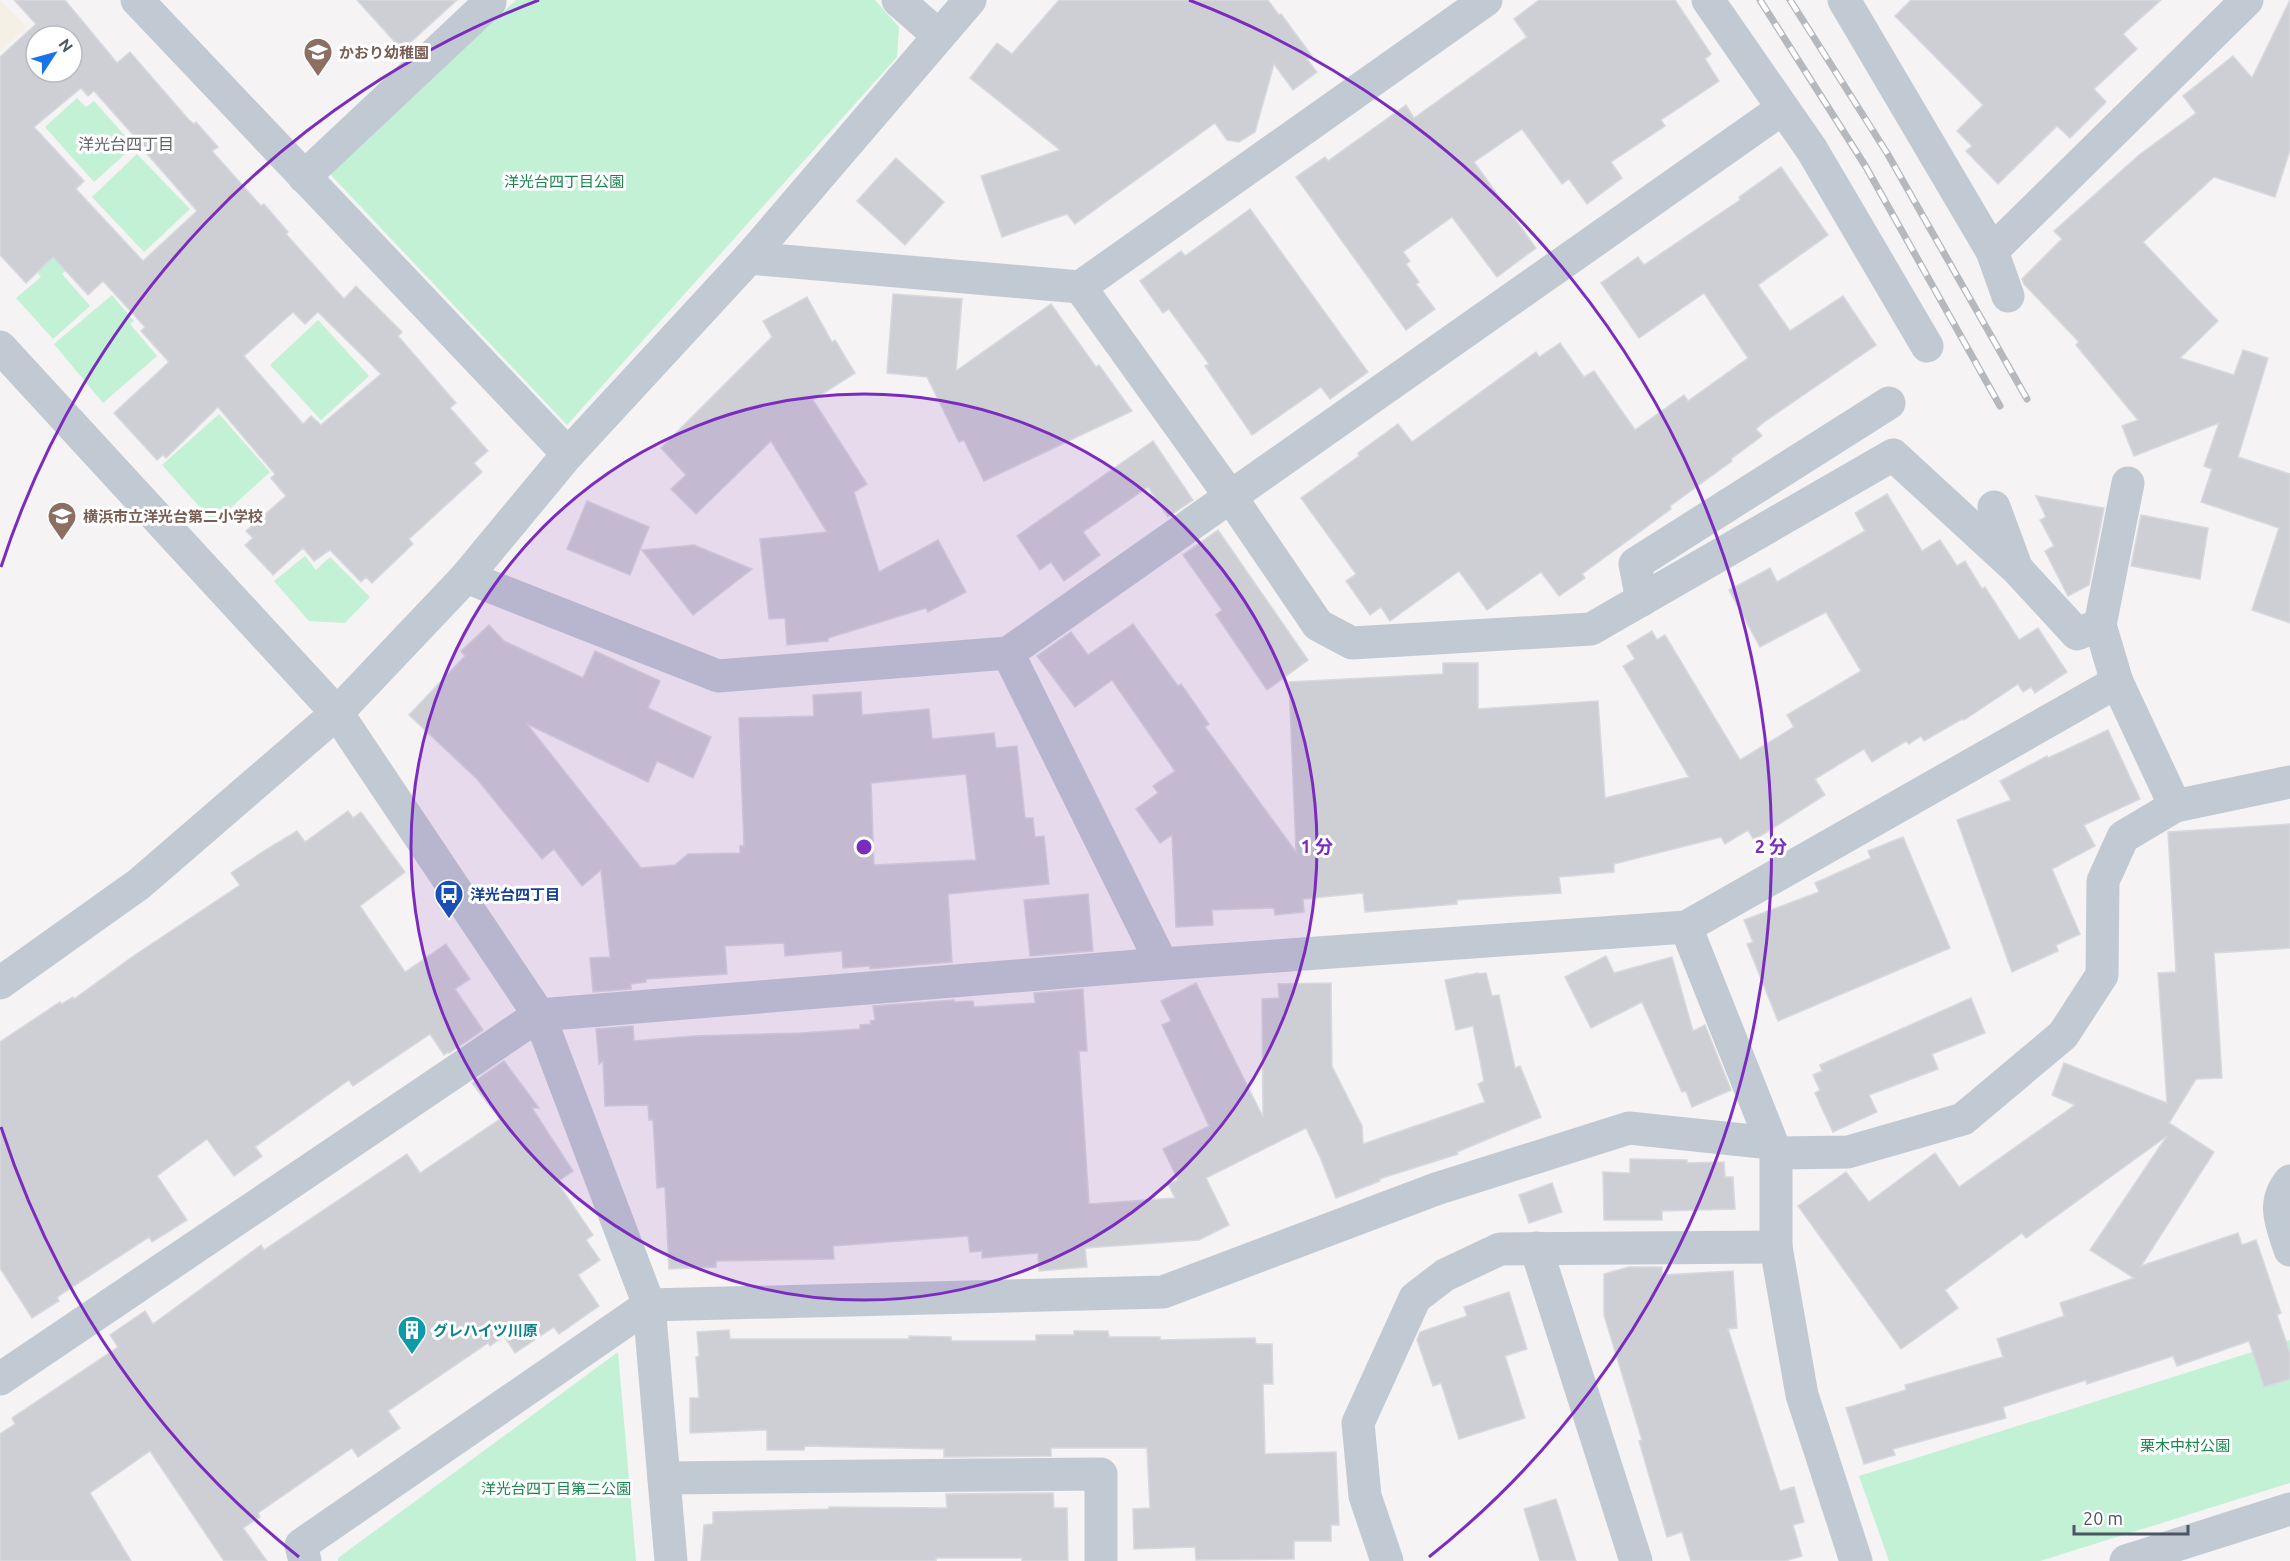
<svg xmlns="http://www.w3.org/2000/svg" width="2290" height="1561" font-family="Ubuntu,'Noto Sans JP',sans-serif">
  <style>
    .green { fill: #c3f1d5 }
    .sand { fill: #f5f0e5 }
    .building { fill: #cdcfd5; stroke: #d7d9de; stroke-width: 1.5; fill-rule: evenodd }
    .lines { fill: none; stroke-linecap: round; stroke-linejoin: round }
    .minor { stroke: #c1cad2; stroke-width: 33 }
    .tertiary { stroke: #c1cad2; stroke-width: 33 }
    .rail-casing { stroke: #b5b8bd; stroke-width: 7 }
    .rail { stroke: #fff; stroke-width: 4.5; stroke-dasharray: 14; stroke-linecap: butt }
    .ring { fill: none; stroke: #7b2cbf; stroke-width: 3 }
    .labels { text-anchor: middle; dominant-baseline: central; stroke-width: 6; stroke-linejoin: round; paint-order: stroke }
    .education-label { font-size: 15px; font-weight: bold; fill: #785e54; stroke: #fff; text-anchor: start }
    .park-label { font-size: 15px; fill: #17864f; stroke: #fff }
    .transit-label { font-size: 15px; font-weight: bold; fill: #164399; stroke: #fff; text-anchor: start }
    .culture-label { font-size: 15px; font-weight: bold; fill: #0d838f; stroke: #fff; text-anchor: start }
    .neighbourhood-label { font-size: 16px; fill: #5f6368; stroke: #fff }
    .centre { fill: #7b2cbf; stroke: #fff; stroke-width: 3 }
    .ring-label { font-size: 18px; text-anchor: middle; font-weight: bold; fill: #7b2cbf; stroke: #fff; stroke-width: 6; stroke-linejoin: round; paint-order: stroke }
  </style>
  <rect width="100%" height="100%" fill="#f5f3f3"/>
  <g class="green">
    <polygon points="516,0 875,0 899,27 897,57 567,425 329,173"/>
    <polygon points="77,98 86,107 94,101 134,146 94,182 45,127"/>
    <polygon points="137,154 190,209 144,252 92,197"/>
    <polygon points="52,236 74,263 62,274 90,306 53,339 16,298 41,277 25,259"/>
    <polygon points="112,295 134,321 130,324 157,356 103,403 54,344"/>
    <polygon points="318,320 369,376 321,420 270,365"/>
    <polygon points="219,414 270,472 214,523 162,465"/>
    <polygon points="305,556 316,570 330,557 370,597 345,623 309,621 274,581"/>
    <polygon points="2290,1340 2290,1483 2040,1561 1889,1561 1859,1476"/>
    <polygon points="618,1352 636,1561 338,1561 338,1558"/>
  </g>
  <polygon class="sand" points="0,0 27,27 0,51"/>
  <g class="building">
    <path d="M 14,0 L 65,0 L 117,63 L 130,52 L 189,120 L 194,124 L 196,122 L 218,147 L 212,151 L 261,206 L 264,204 L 288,232 L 286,234 L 344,299 L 356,286 L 402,332 L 398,336 L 456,403 L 450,408 L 488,451 L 474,463 L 482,472 L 409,539 L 413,544 L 372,583 L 366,577 L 361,582 L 330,550 L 314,561 L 303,548 L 273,575 L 245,545 L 253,538 L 246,531 L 286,496 L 271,478 L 275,474 L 218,407 L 166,458 L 163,455 L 157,460 L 114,413 L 169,362 L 141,331 L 145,327 L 103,281 L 88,295 L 53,257 L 26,283 L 0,255 L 0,57 L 36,24 ZM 36,36 L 72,36 L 72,72 L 36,72 ZM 81,88 L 88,96 L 94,91 L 144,147 L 142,148 L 197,211 L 143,261 L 76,189 L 84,181 L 34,127 ZM 293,312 L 305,324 L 318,312 L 381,374 L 321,425 L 311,416 L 303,424 L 244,356 Z"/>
    <polygon points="357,0 457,0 402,50"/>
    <polygon points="1059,0 1268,0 1279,15 1281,14 1312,56 1307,59 1317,72 1293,90 1274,64 1255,132 1239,142 1227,140 1215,123 1075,224 1067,214 1002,237 981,176 1060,150 970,78 997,43 1012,54"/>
    <polygon points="1539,0 1675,0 1711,54 1705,59 1719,81 1661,120 1665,126 1611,162 1622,178 1587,204 1569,179 1562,184 1522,129 1474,162 1536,248 1497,277 1452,217 1403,252 1410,261 1406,264 1419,282 1416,284 1435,309 1406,330 1296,177 1325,157 1328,161 1406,105 1414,118 1527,37 1514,19"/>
    <polygon points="1911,0 2161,0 2123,34 2137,49 2094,89 2106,102 2070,138 2057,126 1998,184 1966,151 1972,146 1957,131 1983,105 1895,16"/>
    <polygon points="2290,0 2290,150 2275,197 2214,177 2143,242 2218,321 2180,358 2234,375 2243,350 2268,358 2238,457 2290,474 2290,623 2252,610 2279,528 2201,502 2212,469 2204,466 2219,423 2134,456 2122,426 2138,420 2076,345 2079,342 2024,284 2022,279 2062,239 2054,231 2139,155 2196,113 2183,96 2233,56 2252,78"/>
    <polygon points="896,158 944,202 905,245 857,201"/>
    <polygon points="1781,167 1828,235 1758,285 1790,331 1843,296 1876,345 1764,422 1756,429 1762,436 1731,459 1732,461 1670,506 1671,509 1582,574 1585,578 1559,596 1541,572 1487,610 1459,571 1390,621 1381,607 1370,615 1346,581 1356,574 1301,498 1359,456 1358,453 1398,424 1412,442 1536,352 1539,357 1560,343 1584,377 1594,371 1635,430 1684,395 1688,401 1748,358 1704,293 1639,338 1601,283 1638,257 1644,265 1740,200 1739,197"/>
    <polygon points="1250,209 1368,372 1330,399 1321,387 1252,435 1205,366 1209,364 1169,309 1163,313 1140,281 1181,251 1185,256"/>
    <polygon points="893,294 962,299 956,371 1051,304 1096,367 1099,365 1132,411 984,481 964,440 959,442 927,377 887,373"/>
    <polygon points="807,297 832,342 835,340 855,373 813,400 867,484 854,492 879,572 938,540 966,592 928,612 926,608 828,638 828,641 787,645 785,618 769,619 760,539 827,532 771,441 696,514 671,489 686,475 661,448 772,337 763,321"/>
    <polygon points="1153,441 1193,500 1168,517 1148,487 1083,532 1100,555 1064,581 1051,562 1040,570 1017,536"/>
    <polygon points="1887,494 1922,551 1940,540 1957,566 1965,561 1982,589 1985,587 2019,640 2038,628 2067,672 2035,693 2031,687 2023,692 2018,684 1964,720 1962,719 1924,741 1921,736 1909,744 1906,741 1872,762 1864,749 1815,779 1825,795 1754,840 1748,830 1725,844 1721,837 1614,864 1614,872 1559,877 1561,893 1457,900 1457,904 1365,912 1363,893 1303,899 1304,912 1275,915 1274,908 1212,910 1213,925 1176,927 1172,835 1160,843 1136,809 1158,793 1153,786 1175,771 1112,680 1075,707 1037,656 1071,632 1088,655 1133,624 1178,686 1181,684 1209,724 1205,727 1296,852 1289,682 1443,674 1443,663 1478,663 1478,709 1598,701 1605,798 1689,777 1623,666 1635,659 1627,646 1652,631 1657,640 1665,635 1740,760 1794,727 1787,715 1861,671 1826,612 1760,647 1729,590 1770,568 1777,582 1865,531 1855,513"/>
    <polygon points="2036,496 2104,508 2089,585 2068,596 2045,551 2054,546 2040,520 2046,517"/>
    <polygon points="587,501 649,527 630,575 567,549"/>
    <polygon points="2141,515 2208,528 2200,579 2131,566"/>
    <polygon points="1218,530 1308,660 1267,690 1216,615 1222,610 1183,555"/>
    <polygon points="694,545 752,569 693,615 642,550"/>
    <path d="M 489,625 L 504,641 L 583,678 L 595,651 L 660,681 L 648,708 L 711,737 L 693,778 L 657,761 L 648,782 L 527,724 L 641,868 L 675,865 L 688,854 L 740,853 L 740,846 L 744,846 L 739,718 L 814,716 L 813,695 L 861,692 L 862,715 L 929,709 L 932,739 L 994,733 L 996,748 L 1017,746 L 1025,818 L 1033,818 L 1035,837 L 1044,836 L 1049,884 L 948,894 L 952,962 L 870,969 L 870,966 L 843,968 L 842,951 L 785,956 L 784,943 L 725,946 L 727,974 L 646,979 L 646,982 L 631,984 L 631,989 L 593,992 L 590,958 L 610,957 L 601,870 L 582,886 L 554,849 L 542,859 L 477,779 L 409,715 L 465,656 L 461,651 ZM 966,774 L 976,860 L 874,865 L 871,783 Z"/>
    <polygon points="2108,730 2140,799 2084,825 2095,846 2052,869 2080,934 2056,945 2058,951 2012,972 1957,820 2011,800 2000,781 2047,756 2048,758"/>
    <polygon points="348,811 353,818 361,812 405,872 360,906 405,972 446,944 470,979 455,989 483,1030 449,1053 448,1052 444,1055 430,1034 353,1086 349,1080 255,1147 262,1156 234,1176 207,1139 157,1176 187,1220 152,1242 149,1237 57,1297 59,1301 32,1318 0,1268 0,1042 60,1002 62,1004 73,997 74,999 132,957 240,885 231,873 264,851 297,831 305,842"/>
    <polygon points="2290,824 2290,948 2214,953 2222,1078 2196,1079 2169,1123 2214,1152 2141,1266 2238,1233 2242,1245 2256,1240 2281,1313 2277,1315 2290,1353 2290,1379 2264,1387 2249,1341 2177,1366 2173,1356 2087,1384 2086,1380 2003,1407 2006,1418 1893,1449 1895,1455 1864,1464 1846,1408 1906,1390 1905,1385 2003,1357 1997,1339 2064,1316 2060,1303 2134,1278 2090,1250 2167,1136 2026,1238 2022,1233 1945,1290 1958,1308 1901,1349 1798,1206 1846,1172 1869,1202 1935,1153 1959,1187 2075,1105 2052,1095 2064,1063 2167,1103 2158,973 2176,972 2168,832"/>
    <polygon points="1903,837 1950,948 1778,1021 1747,944 1753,942 1744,920 1819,892 1815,883 1871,858 1868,851"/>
    <polygon points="1088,894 1093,951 1030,956 1024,900"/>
    <polygon points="1606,956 1614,973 1672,957 1693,1031 1705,1025 1731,1090 1692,1107 1686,1091 1682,1092 1642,1002 1591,1028 1565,977"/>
    <polygon points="1478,973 1478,974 1486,973 1492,996 1499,995 1515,1068 1520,1066 1541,1117 1457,1152 1458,1154 1379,1179 1380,1181 1336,1198 1320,1157 1306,1128 1206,1178 1229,1225 1199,1240 1085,1248 1087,1267 1039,1271 1038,1253 982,1258 982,1251 970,1252 968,1236 833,1246 834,1259 716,1261 716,1267 669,1269 665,1187 657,1188 653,1120 649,1120 648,1105 605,1106 603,1061 599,1064 596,1029 633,1026 634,1041 694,1036 801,1033 860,1029 860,1025 871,1024 870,1021 875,1020 873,1006 954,1000 954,1002 973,1001 974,1007 1035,1003 1034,993 1083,989 1087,1051 1079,1051 1089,1204 1175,1198 1168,1184 1178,1180 1163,1149 1209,1126 1162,1025 1171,1021 1161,1001 1196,983 1263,1117 1262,999 1279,998 1278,984 1331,983 1332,1066 1362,1126 1363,1144 1485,1102 1478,1084 1484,1081 1473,1026 1456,1030 1445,980"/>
    <polygon points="1971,998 1985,1033 1932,1054 1938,1069 1869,1095 1877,1112 1833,1132 1815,1093 1820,1090 1813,1075 1822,1071 1820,1065"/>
    <polygon points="504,1061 539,1108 532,1108 573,1171 557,1182 593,1235 586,1240 600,1260 578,1275 599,1306 559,1334 554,1327 515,1353 504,1336 490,1346 488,1343 388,1411 400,1428 358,1457 352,1448 258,1513 260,1517 243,1528 267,1561 224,1561 150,1451 90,1493 131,1561 0,1561 0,1434 15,1424 12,1418 118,1347 110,1335 145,1311 153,1324 261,1245 264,1250 407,1154 420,1173 500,1119 472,1083"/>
    <polygon points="1630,1159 1687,1160 1687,1163 1724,1162 1725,1177 1733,1177 1735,1209 1662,1211 1662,1220 1604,1220 1603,1172 1630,1173"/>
    <polygon points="1552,1183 1562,1212 1529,1223 1519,1195"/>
    <polygon points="1629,1267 1662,1267 1662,1275 1733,1271 1737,1328 1728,1329 1780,1491 1794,1487 1804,1522 1793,1525 1802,1556 1785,1561 1691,1561 1682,1532 1667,1537 1639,1441 1642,1440 1604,1315 1604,1274"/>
    <polygon points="1509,1292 1527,1349 1505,1356 1525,1418 1459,1439 1441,1383 1433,1386 1417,1340 1420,1332 1467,1316 1464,1307"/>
    <polygon points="729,1330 730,1339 909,1339 909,1336 951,1337 951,1341 1036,1341 1036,1335 1074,1335 1074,1331 1108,1331 1109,1337 1160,1337 1160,1340 1255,1338 1256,1344 1272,1344 1273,1384 1263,1384 1265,1454 1336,1452 1339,1525 1331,1525 1331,1541 1294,1541 1294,1559 1196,1560 1195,1547 1134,1549 1133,1509 1150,1508 1147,1448 1051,1448 1051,1456 944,1457 944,1449 805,1446 804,1450 767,1450 767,1430 690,1433 690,1398 699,1398 696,1357 699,1356 697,1332"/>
    <polygon points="1053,1493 1054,1508 1067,1508 1068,1561 1022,1561 1022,1558 936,1558 936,1561 701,1561 704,1525 713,1524 713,1512 829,1509 829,1507 947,1508 946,1494"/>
    <polygon points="1556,1499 1576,1561 1540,1561 1524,1509"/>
  </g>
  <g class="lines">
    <g class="minor">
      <polyline points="137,0 568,454"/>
      <polyline points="898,0 939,36"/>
      <polyline points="1708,0 1812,150 1927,346"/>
      <polyline points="1844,0 1992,251 2247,0"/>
      <polyline points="304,177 490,2"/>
      <polyline points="1992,251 2008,296"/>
      <polyline points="749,258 1080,287 1486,0"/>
      <polyline points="1080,287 1230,496 1318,625 1352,643 1591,629 1893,455 2017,569 2077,634 2100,625 2117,682 2175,806"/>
      <polyline points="1994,507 2015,564"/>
      <polyline points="466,577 718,676 1008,653 1782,109"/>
      <polyline points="1642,600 1635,564 1889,403"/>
      <polyline points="2100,625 2128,483"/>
      <polyline points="1008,653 1162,964"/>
      <polyline points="337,713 539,1015 649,1305 671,1561"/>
      <polyline points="1686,927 1776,1153 1776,1247 1802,1395 1856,1561"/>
      <polyline points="1776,1153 1848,1152 1963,1119 2063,1035 2102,975 2103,881 2123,837 2175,806 2290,782"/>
      <path d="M 2290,1181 C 2271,1204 2282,1224 2290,1250"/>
      <polyline points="1536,1248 1636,1561"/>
      <polyline points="0,1379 539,1015 1162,964 1686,927 2117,682"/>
      <polyline points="664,1478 1101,1474 1101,1561"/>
      <polyline points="305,1561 301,1545 649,1305 1163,1292 1436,1189 1629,1128 1771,1143"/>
      <polyline points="1387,1561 1365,1496 1358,1423 1415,1298 1445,1275 1500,1249 1776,1247"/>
      <polyline points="2126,1561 2290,1509"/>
    </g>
    <g class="tertiary">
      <polyline points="0,347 337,713"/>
      <polyline points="0,983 139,884 337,713 466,577 568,454 749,258 970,0"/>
    </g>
    <g class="rail-casing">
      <g id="rail">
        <polyline points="1760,0 1866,167 2000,406"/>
        <polyline points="1790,0 1887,153 2027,399"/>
      </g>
    </g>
    <use href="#rail" class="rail"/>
  </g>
  <circle cx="864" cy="847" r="453" fill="#7b2cbf" fill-opacity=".12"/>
  <g class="ring">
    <circle cx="864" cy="847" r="453"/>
    <path d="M299 1557A907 907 0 0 1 1 1127M1 567A907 907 0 0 1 539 0M1189 0A907 907 0 0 1 1429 1557"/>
  </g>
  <defs>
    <g id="school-pin" transform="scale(1.5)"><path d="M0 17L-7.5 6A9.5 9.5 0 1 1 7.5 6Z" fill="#8d6e63" stroke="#fff"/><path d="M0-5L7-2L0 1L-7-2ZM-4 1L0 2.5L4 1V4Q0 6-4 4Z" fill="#fff"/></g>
    <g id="bus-pin" transform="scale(1.5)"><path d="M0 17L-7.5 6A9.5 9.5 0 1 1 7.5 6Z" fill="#1a4fb4" stroke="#fff"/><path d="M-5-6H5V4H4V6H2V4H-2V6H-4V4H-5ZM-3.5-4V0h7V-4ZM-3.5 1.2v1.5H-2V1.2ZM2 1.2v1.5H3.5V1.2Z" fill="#fff"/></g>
    <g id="building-pin" transform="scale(1.5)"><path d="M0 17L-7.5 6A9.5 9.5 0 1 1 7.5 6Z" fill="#0f9aa8" stroke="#fff"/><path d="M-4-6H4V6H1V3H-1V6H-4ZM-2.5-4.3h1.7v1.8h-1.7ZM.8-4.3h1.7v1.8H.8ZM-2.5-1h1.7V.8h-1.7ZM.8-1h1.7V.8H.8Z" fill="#fff"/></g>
  </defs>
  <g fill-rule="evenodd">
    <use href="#school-pin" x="318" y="52"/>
    <use href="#school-pin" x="62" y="516"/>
    <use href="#bus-pin" x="449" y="894"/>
    <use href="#building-pin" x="412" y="1330"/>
  </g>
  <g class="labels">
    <g class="education-label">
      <text x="339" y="52">かおり幼稚園</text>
      <text x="83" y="516">横浜市立洋光台第二小学校</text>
    </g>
    <g class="park-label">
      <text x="564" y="181">洋光台四丁目公園</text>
      <text x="2185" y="1445">栗木中村公園</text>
      <text x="556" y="1488">洋光台四丁目第二公園</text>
    </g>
    <g class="transit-label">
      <text x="470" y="894">洋光台四丁目</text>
    </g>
    <g class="culture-label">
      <text x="433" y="1330">グレハイツ川原</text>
    </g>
    <g class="neighbourhood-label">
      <text x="126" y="144">洋光台四丁目</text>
    </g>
  </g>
  <circle cx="864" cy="847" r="9" class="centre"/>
  <g class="ring-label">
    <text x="1317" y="853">1 分</text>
    <text x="1771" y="853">2 分</text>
  </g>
  <g transform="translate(54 54) rotate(54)"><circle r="28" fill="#ffffff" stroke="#b7bbc0" stroke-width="1.5"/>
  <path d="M0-4.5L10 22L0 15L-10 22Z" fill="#1a73e8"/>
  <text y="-9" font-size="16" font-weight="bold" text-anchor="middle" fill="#4a5661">N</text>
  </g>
  <path d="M2074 1525v9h114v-9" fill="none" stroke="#4a5661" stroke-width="3"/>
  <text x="2083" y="1525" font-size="18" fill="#4a5661" stroke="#ffffff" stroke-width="4.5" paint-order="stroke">20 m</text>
</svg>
